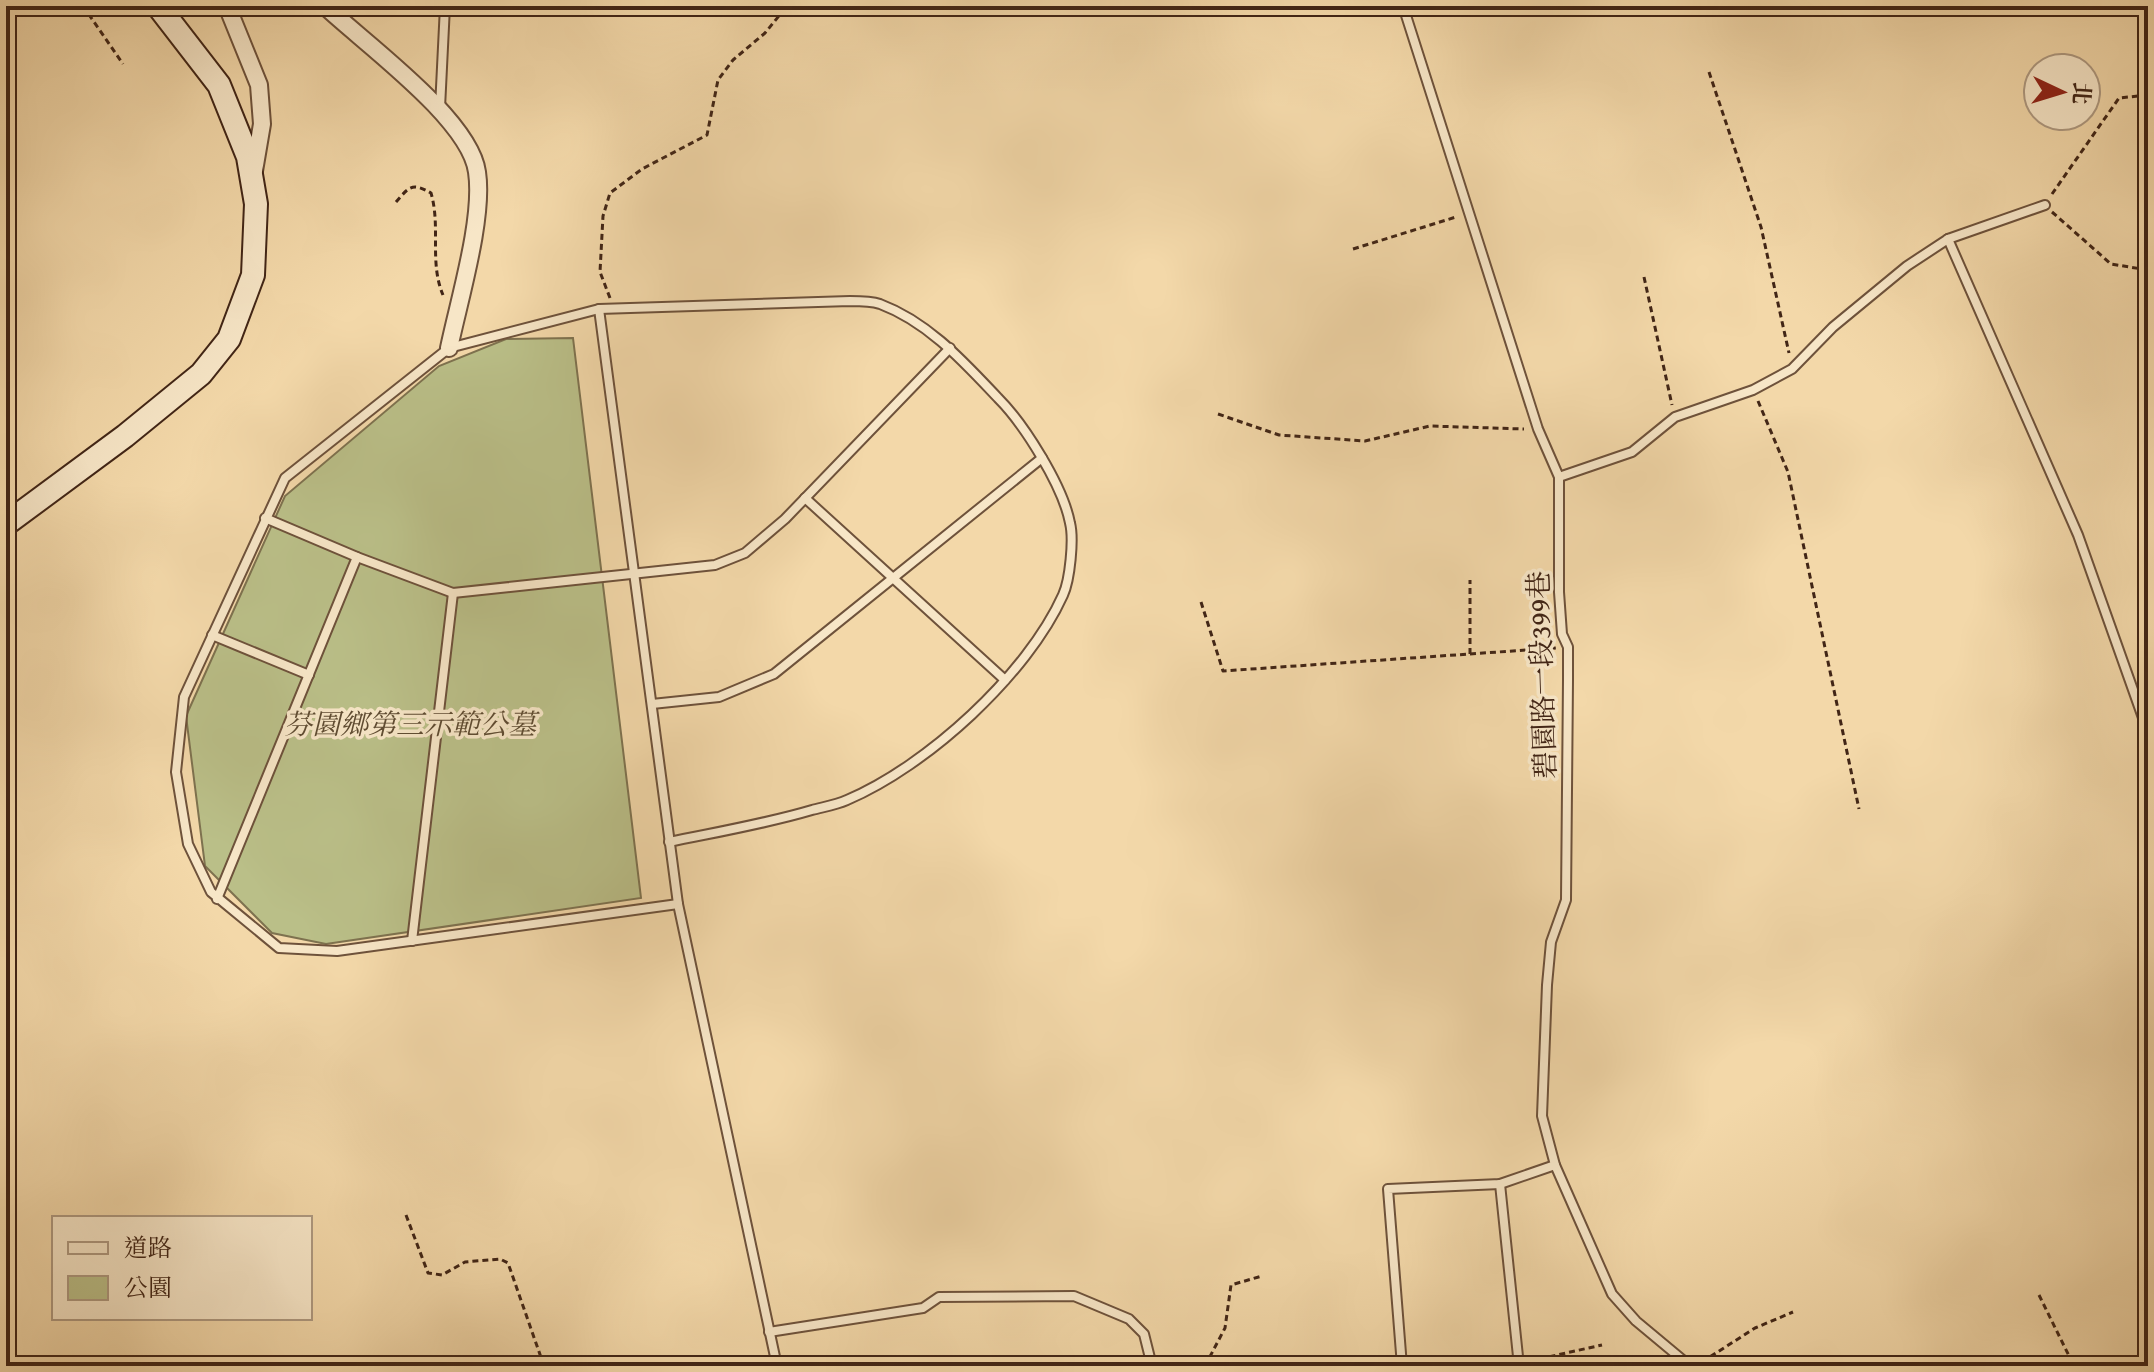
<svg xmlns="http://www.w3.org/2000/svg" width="2154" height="1372" font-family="'Gentium Book Plus','Noto Serif TC',serif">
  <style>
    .green { fill: #babf88; stroke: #7e724f; stroke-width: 2 }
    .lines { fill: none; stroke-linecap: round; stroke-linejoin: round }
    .lane-casing { stroke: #6e523b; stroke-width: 12 }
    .street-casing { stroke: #6e523b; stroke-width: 20 }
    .secondary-casing { stroke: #412516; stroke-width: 26 }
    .path { stroke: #412516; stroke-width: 3; stroke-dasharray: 6 4; stroke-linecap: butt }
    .lane { stroke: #f7e6c7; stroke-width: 8 }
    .street { stroke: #f7e6c7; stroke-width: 16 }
    .secondary { stroke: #f7e6c7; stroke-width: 22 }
    .labels { text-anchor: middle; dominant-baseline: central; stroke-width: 7; stroke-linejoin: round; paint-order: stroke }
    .street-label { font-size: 28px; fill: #412516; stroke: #f7e6c7 }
    .park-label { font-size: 28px; font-style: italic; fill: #5f4c32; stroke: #f7e6c7 }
  </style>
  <rect width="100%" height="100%" fill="#f3d8a9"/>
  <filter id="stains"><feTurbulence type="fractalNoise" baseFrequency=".0025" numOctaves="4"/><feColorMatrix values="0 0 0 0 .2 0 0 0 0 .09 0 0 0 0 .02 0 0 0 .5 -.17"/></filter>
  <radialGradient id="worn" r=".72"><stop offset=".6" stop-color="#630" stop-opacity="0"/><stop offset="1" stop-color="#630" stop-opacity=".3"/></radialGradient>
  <polygon class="green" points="573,338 641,898 326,944 272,933 205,866 186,716 285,496 439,366 506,339"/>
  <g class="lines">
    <g class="lane-casing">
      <g id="lane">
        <polyline points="1403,6 1538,429 1559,477 1559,592 1562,634 1568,647 1568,680 1566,900 1551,942 1547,985 1542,1116 1555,1165 1612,1294 1636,1321 1690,1366"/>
        <polyline points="440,108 445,6"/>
        <polyline points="1948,239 2078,535 2148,732"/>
        <polyline points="599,309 678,904 777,1366"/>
        <polyline points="1559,477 1632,452 1675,417 1753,390 1792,369 1833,327 1907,266 1948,239 2045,205"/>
        <polyline points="805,498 1005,680"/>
        <polyline points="265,518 357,557 453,593 715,565 745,553 785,519 950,348"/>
        <polyline points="212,635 309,675"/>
        <polyline points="652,704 719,697 774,674 1042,458"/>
        <path d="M 669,842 C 717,832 765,824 812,810 C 823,807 836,805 847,800 C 927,766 1027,675 1063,595 C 1070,580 1074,539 1070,523 C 1063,486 1024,424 998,398 C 963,361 928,322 880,304 C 871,301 859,301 850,301 L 599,309 L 449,348 L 285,478 L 184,697 L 176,772 L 188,844 L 211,892 L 279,948 L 337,951 L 678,904"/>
        <polyline points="217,899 357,557"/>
        <polyline points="412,941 453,593"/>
        <polyline points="1500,1184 1519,1366"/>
        <polyline points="769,1332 923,1308 939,1297 1074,1296 1129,1319 1144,1334 1152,1366"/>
        <polyline points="1402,1366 1388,1189 1500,1184 1555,1165"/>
      </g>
    </g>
    <g class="street-casing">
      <g id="street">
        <polyline points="227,6 259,85 262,124 254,171"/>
        <path d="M 325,6 C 364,43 470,119 477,172 C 484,218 459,300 449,348"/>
      </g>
    </g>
    <g class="secondary-casing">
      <polyline id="secondary" points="6,524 125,436 201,374 229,339 253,275 256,204 248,157 219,85 158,6"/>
    </g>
    <g class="path">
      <polyline points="83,6 123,64"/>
      <polyline points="843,6 890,12 902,6"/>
      <polyline points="1709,72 1761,227 1789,353"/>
      <polyline points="2052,194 2119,98 2148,95"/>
      <path d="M 396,202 C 409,187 412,182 431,193 C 441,227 429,262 443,295"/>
      <polyline points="2052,212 2111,264 2148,270"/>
      <polyline points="1353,249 1456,217"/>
      <polyline points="1644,277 1672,405"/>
      <polyline points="610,298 600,272 603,216 610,193 642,169 707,135 718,80 733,60 765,33 787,6"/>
      <polyline points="1758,401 1788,472 1859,809"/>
      <polyline points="1218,414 1279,435 1365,441 1430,426 1524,429"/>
      <polyline points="1201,602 1223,671 1556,648"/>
      <polyline points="1470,654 1470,580"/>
      <polyline points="406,1215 428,1273 442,1275 465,1262 500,1259 508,1263 544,1366"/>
      <polyline points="2039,1295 2074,1366"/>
      <polyline points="6,1359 8,1366"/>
      <polyline points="1530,1361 1602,1345"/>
      <polyline points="1702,1362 1755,1328 1793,1312"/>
      <polyline points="1205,1366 1225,1328 1231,1285 1262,1276"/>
    </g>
    <use href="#lane" class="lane"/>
    <use href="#street" class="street"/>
    <use href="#secondary" class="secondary"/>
  </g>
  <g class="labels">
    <g class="street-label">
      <text transform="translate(1541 675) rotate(-92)">碧園路一段399巷</text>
    </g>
    <g class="park-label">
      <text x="410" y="723">芬園鄉第三示範公墓</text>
    </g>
  </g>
  <rect width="2154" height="1372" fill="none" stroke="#f3d8a9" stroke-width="32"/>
  <rect x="8" y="8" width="2138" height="1356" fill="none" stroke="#412516" stroke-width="4"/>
  <rect x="16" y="16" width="2122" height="1340" fill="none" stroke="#412516" stroke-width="2"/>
  <rect x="52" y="1216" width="260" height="104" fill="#f7e6c7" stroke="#ae9980" stroke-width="2"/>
  <rect x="68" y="1242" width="40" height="12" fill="#f7e6c7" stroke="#ae9980" stroke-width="2"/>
  <text x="124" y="1256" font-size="24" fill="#412516">道路</text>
  <rect x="68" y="1276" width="40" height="24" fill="#babf88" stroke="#ae9980" stroke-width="2"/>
  <text x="124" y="1296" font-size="24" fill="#412516">公園</text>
  <g transform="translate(2062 92) rotate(94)"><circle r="38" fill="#f7e6c7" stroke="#ae9980" stroke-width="2"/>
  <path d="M0-6L14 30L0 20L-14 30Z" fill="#8f2418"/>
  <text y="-12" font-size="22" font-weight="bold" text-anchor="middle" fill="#412516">北</text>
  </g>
  <rect width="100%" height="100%" filter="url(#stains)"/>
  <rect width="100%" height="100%" fill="url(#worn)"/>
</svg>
